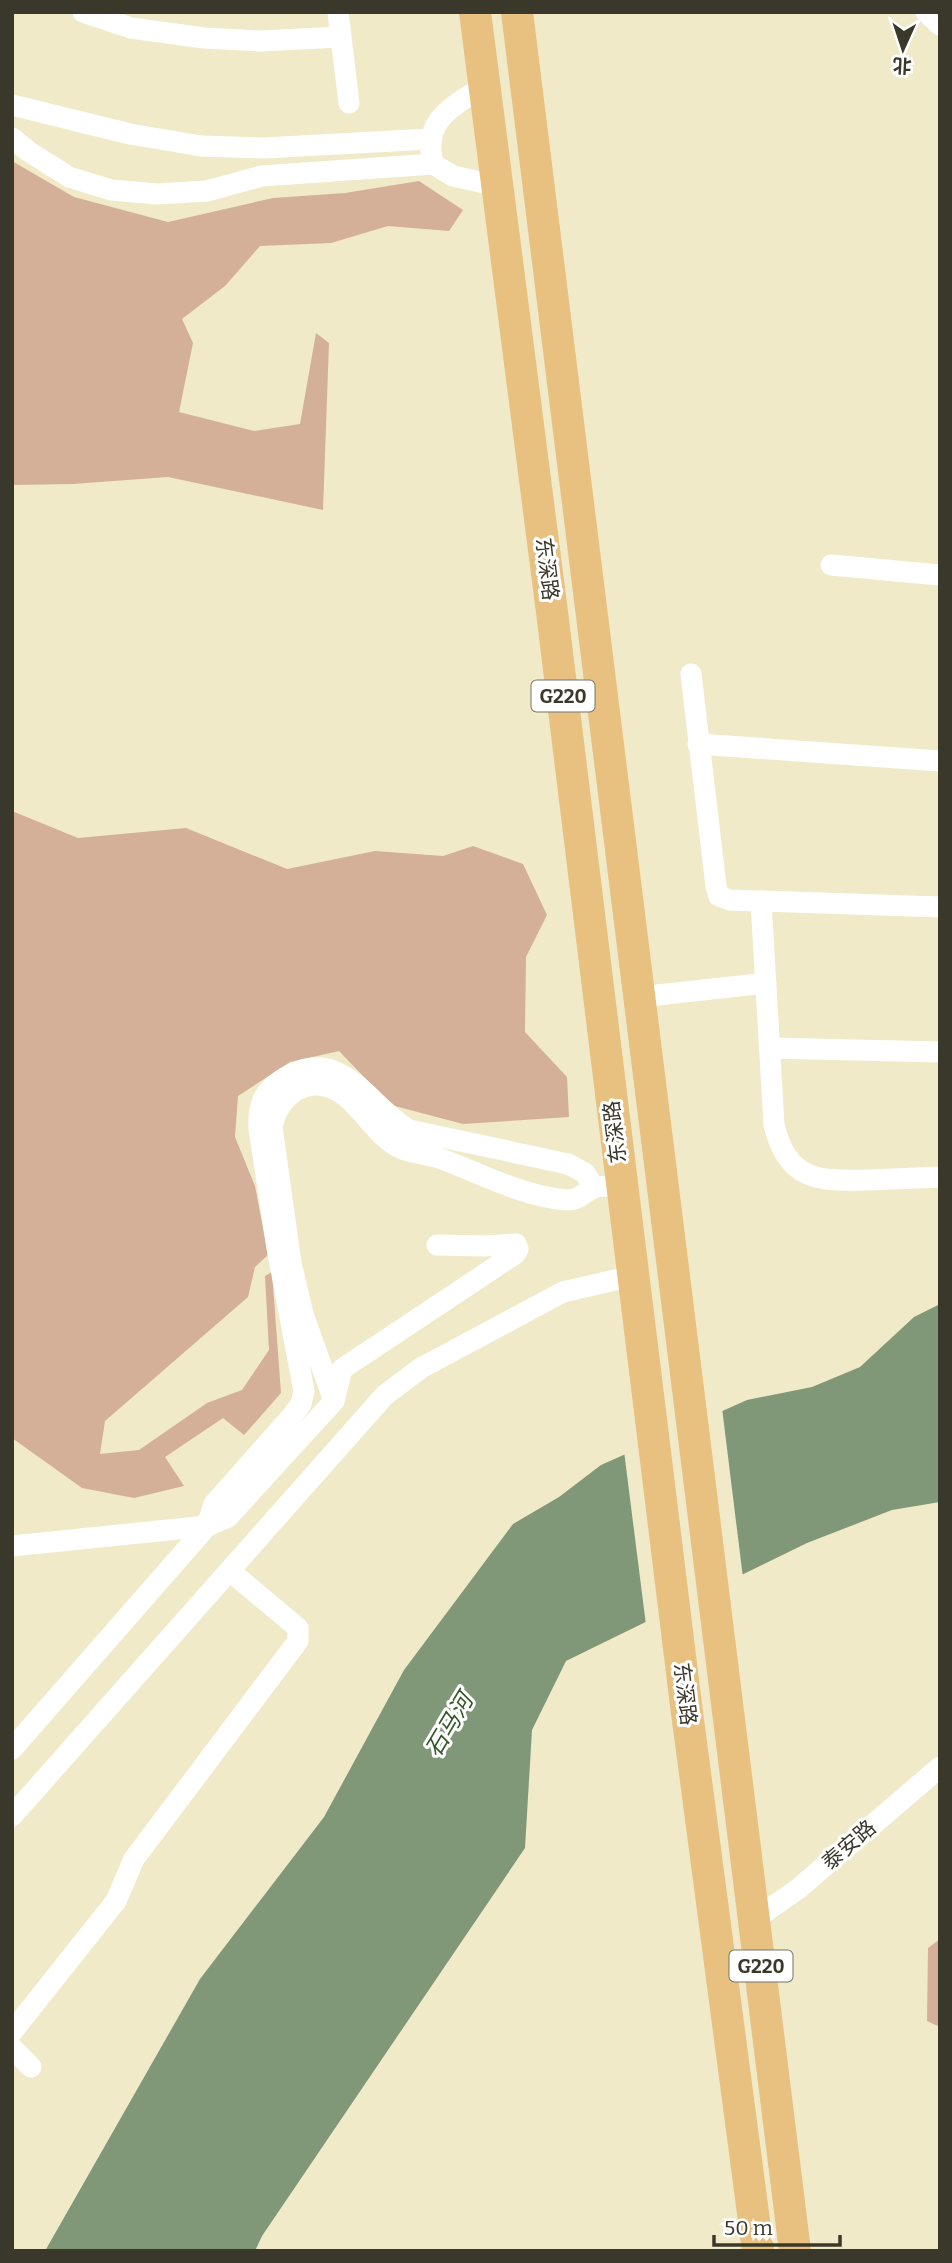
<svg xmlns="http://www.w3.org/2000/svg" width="952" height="2263" font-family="Bitter,'Noto Sans SC',serif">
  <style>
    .green { fill: #d3b097 }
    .water { fill: #809878 }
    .pier { fill: #f0eac9 }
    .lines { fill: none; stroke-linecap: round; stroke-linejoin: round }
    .minor { stroke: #fff; stroke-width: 21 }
    .highway { stroke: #e8c080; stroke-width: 32 }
    .labels { text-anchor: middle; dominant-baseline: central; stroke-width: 6; stroke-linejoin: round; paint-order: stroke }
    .shield { fill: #fff; stroke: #75746b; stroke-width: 2 }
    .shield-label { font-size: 19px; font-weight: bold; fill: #3a382b }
    .street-label { font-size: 21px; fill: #3a382b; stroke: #fff }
    .water-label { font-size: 23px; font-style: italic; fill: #325626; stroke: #fff }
  </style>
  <rect width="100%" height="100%" fill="#f0eac9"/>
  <g class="green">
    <polygon points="12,161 74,197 168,222 273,198 345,193 419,181 463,210 449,231 388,226 331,243 260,246 225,286 182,319 193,343 179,412 254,431 300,424 316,333 329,343 323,510 168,477 73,484 12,485"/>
    <polygon points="12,811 78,838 186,828 287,869 375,851 443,856 473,846 523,864 547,915 526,957 525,1032 567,1077 569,1117 463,1124 391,1105 339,1051 290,1062 238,1096 235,1137 255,1186 268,1255 255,1267 248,1297 105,1421 100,1454 139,1450 207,1403 242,1390 269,1350 265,1276 272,1272 281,1393 244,1435 223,1418 165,1457 184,1486 134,1498 82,1488 12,1438"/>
    <polygon points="940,1939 940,2027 927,2021 928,1948"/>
  </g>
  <polygon class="water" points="940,1304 940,1502 892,1510 807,1543 566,1661 532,1730 525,1848 262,2236 255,2251 45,2251 200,1979 324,1817 404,1670 513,1524 559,1497 601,1465 747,1400 812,1387 860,1367 914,1317"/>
  <polygon class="pier" points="722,1408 743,1578 646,1625 624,1451"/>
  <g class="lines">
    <g class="minor">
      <polyline points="83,12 131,28 204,38 260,41 341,37"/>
      <polyline points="338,12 349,103"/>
      <polyline points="926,12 940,25"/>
      <path d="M 484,86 C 452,107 422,120 433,164 L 453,176 L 498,186"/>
      <polyline points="12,105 130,134 201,146 264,148 430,139"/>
      <polyline points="12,138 28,151 69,177 111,190 157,194 207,191 262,176 433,164"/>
      <polyline points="831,565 940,575"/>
      <polyline points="691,674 716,886 719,896 730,900 940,907"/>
      <polyline points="698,744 940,761"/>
      <path d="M 761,901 L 774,1125 C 788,1182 819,1181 869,1180 C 893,1179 916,1178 940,1177"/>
      <polyline points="639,997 766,983"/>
      <polyline points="770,1048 940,1052"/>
      <path d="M 594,1188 L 585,1173 L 568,1164 L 409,1130 C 364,1102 340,1041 280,1081 C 262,1093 258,1107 259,1128 L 277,1248 L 304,1391 L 301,1404 L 292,1416 L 214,1504 L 207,1526 L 228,1517 L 334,1401 L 303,1314 L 291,1263 L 272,1127 C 276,1107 290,1087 314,1085 C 352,1083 368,1131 398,1147 C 410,1153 426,1154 439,1158 C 480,1173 521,1196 566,1200 C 579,1201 583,1192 594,1188 C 602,1185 613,1186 621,1186"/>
      <polyline points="334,1401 342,1369 515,1254 518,1249 516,1244 485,1246 437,1245"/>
      <polyline points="12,1546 207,1526"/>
      <polyline points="12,1749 207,1526"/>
      <polyline points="12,1816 385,1395 421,1368 563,1292 632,1276"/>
      <polyline points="755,1919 798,1889 940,1767"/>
      <polyline points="12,2032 116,1901 134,1859 298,1641 298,1628 230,1571"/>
      <polyline points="12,2048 31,2067"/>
    </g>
    <g class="highway">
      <polyline points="475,12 552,612 686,1705 758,2251"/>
      <polyline points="517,12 795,2251"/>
    </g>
  </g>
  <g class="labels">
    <g class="shield">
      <rect x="531.5" y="680.5" width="63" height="31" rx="5"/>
      <rect x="729.5" y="1950.5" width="63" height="31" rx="5"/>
    </g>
    <g class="shield-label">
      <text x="563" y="696">G220</text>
      <text x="761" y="1966">G220</text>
    </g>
    <g class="street-label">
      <text transform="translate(547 569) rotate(83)">东深路</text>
      <text transform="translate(615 1132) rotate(-97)">东深路</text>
      <text transform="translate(685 1694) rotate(83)">东深路</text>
      <text transform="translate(849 1845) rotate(-41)">泰安路</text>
    </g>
    <g class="water-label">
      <text transform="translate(449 1725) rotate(-59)">石马河</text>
    </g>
  </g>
  <rect width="952" height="2263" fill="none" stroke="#3a382b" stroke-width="28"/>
  <g transform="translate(903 49) rotate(183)" stroke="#ffffff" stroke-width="5" paint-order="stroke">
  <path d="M0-5L12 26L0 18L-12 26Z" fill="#3a382b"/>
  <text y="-10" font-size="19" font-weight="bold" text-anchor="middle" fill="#3a382b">北</text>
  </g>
  <path d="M714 2235v10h126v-10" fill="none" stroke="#3a382b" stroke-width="3.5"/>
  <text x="724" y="2235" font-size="21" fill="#3a382b" stroke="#ffffff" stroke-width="5" paint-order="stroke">50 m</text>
</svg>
